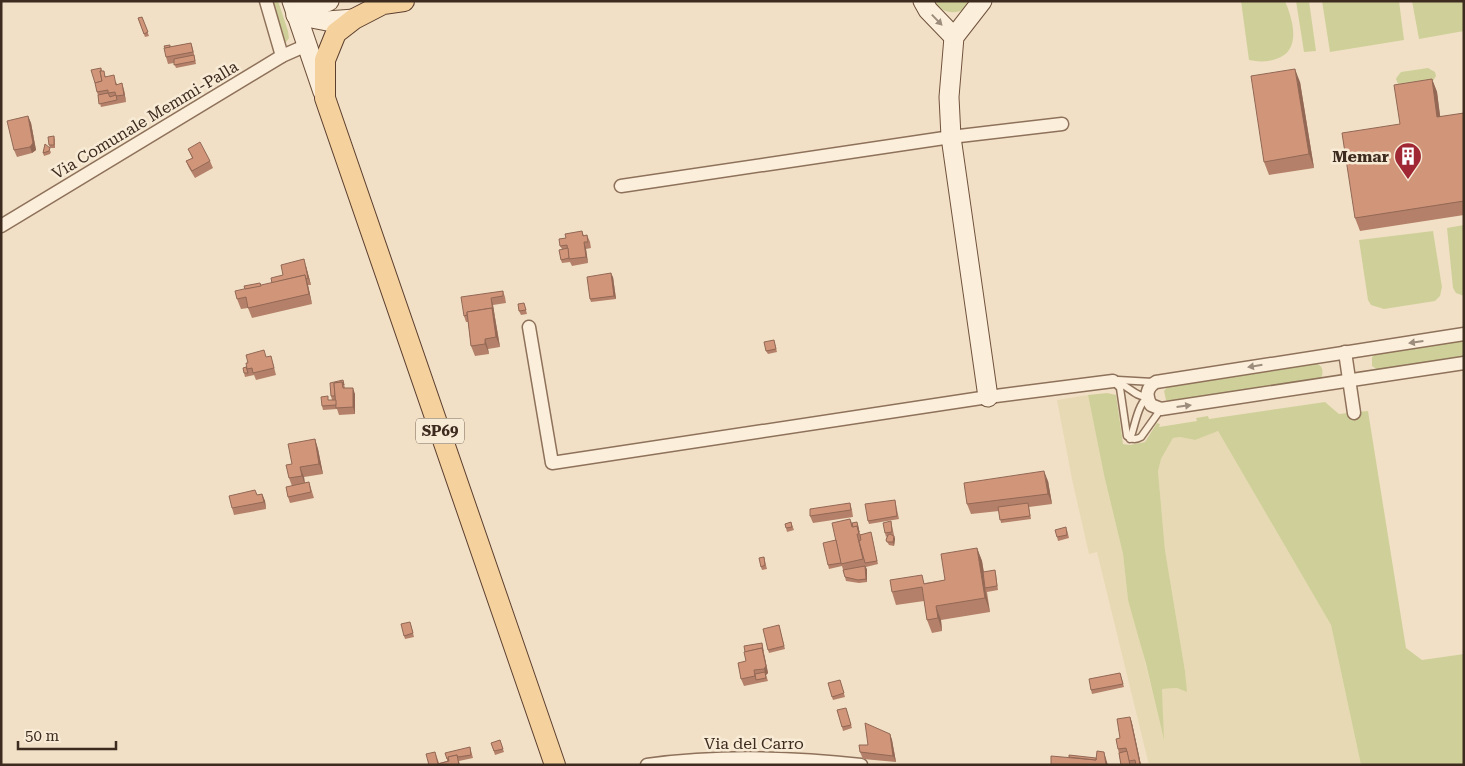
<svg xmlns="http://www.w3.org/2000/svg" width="1465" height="766" font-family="'Roboto Serif',serif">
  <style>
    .farmland { fill: #e7d9b3 }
    .green { fill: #cfd099 }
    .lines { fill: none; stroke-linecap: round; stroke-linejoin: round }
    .lane-casing { stroke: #8e715a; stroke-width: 9 }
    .street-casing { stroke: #8e715a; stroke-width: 15 }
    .secondary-casing { stroke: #70523d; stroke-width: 21 }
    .primary-casing { stroke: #5c3f2f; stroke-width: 22 }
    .lane { stroke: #fbeeda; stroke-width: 6 }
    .street { stroke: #fbeeda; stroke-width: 12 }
    .secondary { stroke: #fbeeda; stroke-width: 19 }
    .primary { stroke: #f5d19d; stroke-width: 20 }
    .wall { fill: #b48069 }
    .shaded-wall { fill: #926855 }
    .building { fill: #d1957a; stroke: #926855 }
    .oneway { fill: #9c8c7c }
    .labels { text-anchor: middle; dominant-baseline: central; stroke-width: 5; stroke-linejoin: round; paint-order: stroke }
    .shield { fill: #f8ebd6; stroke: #756556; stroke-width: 1 }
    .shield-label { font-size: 15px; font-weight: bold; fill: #3d2b1f }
    .street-label { font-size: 16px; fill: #3d2b1f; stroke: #f8ebd6 }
    .poi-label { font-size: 16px; font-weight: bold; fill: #3d2b1f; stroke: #f8ebd6; text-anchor: end }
  </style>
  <rect width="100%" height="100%" fill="#f1e0c6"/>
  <polygon class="farmland" points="1088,395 1104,475 1123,554 1128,600 1134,617 1163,736 1162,689 1177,688 1186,691 1185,671 1165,550 1158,471 1161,459 1173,438 1180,437 1195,440 1211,433 1218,431 1331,625 1361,765 1149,765 1097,552 1089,554 1072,479 1057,400"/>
  <g class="green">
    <polygon points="271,1 278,1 288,31 289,38 284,45"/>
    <path d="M 931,1 L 976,1 C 960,15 947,17 931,1 Z"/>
    <path d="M 1241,1 L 1285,1 C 1293,20 1302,51 1276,59 C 1267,62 1258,62 1249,60 Z"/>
    <polygon points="1296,1 1309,1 1316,51 1304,52"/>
    <polygon points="1322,1 1399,1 1404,40 1330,52"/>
    <polygon points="1412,1 1464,1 1464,31 1419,39"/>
    <polygon points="1428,68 1435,72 1436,76 1433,81 1398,84 1396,79 1397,77 1401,72"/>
    <polygon points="1464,225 1464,296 1456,293 1453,288 1447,228"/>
    <polygon points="1433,231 1442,287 1440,296 1435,301 1384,309 1371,305 1368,300 1359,240"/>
    <polygon points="1464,341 1464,358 1378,370 1372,366 1372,357 1376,354"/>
    <path d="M 1314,363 C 1323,365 1324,371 1321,379 L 1170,402 L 1166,400 L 1164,391 L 1169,385 Z"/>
    <polygon points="1107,393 1116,395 1123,444 1130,445 1145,442 1157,423 1160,424 1159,427 1197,421 1196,418 1208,416 1209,419 1325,402 1339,414 1368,411 1406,648 1422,660 1464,654 1464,764 1361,765 1331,625 1218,431 1195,440 1180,437 1173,438 1161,459 1158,471 1165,550 1185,671 1187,692 1177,688 1162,689 1164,740 1146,664 1128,600 1123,554 1104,475 1088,395"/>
  </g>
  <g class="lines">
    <g class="lane-casing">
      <g id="lane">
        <polyline points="1118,380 1153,382"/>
        <path d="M 1113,381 L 1120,388 L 1127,436 C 1132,440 1136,440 1141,437 L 1161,409"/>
        <path d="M 1114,381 C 1127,384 1135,397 1147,397 C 1137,407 1135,426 1130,439"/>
      </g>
    </g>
    <g class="street-casing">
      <g id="street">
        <polyline points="266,1 282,56"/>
        <polyline points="621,186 951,137 1062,124"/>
        <polyline points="1,226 282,56 307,45"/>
        <polyline points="529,327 552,463 988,397 1113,381"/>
        <path d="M 1464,334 L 1156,382 C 1147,387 1145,395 1151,405 L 1161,409 L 1464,363"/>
        <polyline points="1345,352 1354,413"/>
        <path d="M 647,765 C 719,755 790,757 861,765"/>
      </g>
    </g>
    <g class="secondary-casing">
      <g id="secondary">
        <polyline points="292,1 323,92"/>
        <polyline points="923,1 928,10 954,37"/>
        <polyline points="982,1 954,37 949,97 951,137 988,397"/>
        <polyline points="296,15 327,21 354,19"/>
        <polyline points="296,15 329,1"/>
      </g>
    </g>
    <g class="primary-casing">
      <polyline id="primary" points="404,1 383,4 354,19 336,33 325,60 325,98 555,765"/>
    </g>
    <use href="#lane" class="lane"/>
    <use href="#street" class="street"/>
    <use href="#secondary" class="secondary"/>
    <use href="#primary" class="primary"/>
  </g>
  <g class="wall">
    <polygon points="142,17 149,36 145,37 138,18"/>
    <polygon points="191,43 193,49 196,64 176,68 174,63 168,64 166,57 170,47"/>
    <polygon points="101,68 102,71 106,77 116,82 117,84 124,90 126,102 101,107 97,92"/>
    <polygon points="1432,79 1437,92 1440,117 1464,113 1464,215 1360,231 1355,218 1400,124"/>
    <polygon points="1300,82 1314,168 1269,175 1264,162"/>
    <polygon points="28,116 31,123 36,150 32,153 17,157 14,150"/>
    <polygon points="54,136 55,140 55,148 50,148 49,145"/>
    <polygon points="45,144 51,152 50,154 44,156 43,153"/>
    <polygon points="188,149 210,161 213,168 195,178 189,168 186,161 192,158"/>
    <polygon points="582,231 584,236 587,235 590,242 591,248 586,249 588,263 572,266 570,262 562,263 561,260 562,249 560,246 566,238"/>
    <polygon points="306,266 311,285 308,285 312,304 252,318 248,308 241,309 237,299 261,286 272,283 283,275"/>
    <polygon points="613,277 616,299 591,302 590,299"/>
    <polygon points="503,291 505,297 506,303 493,305 500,347 488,349 489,354 475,356 471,346 468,322 466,322 464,316"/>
    <polygon points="524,303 527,314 521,315 519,311"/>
    <polygon points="775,344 777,352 768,354 766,351"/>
    <polygon points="267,357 273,363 276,375 256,380 254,375 245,377 244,373 246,367"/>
    <polygon points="343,380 345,388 355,394 355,414 339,415 337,409 323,410 322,406 329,400 332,400 331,396"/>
    <polygon points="315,439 318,449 323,474 304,477 305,483 309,482 314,498 290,503 288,497 292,486 289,478 292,464"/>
    <polygon points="1048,481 1052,504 1029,507 1031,519 1001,523 999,511 971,514 967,504"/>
    <polygon points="262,494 265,501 266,509 234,515 232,508 257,495"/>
    <polygon points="895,500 899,519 869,524 868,521"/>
    <polygon points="850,503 852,510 853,517 813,523 810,516"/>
    <polygon points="850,519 852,523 858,525 860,534 872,536 878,564 866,567 867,582 859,583 846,581 842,566 829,569 828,565 836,540"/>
    <polygon points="891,521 894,535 895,539 894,546 889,545 886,540 887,536 886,537 885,533"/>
    <polygon points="791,522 794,530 787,532 785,524"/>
    <polygon points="1067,530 1069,538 1058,541 1057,537"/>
    <polygon points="977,548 982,561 984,572 995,570 996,574 998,590 987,592 990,612 941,620 942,631 932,633 927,620 924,601 896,605 892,592 925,583 945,580"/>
    <polygon points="764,557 767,569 762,570 761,567"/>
    <polygon points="411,625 414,637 405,639 404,636"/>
    <polygon points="779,625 785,649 769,653 768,650"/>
    <polygon points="762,643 768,673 766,675 768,681 744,686 741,679 746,661"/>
    <polygon points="1120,673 1124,687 1092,694 1091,690"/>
    <polygon points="840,680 845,697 833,700 832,697"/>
    <polygon points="846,708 852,728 843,731 842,727"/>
    <polygon points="1130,717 1132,723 1141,765 1121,765 1118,749 1120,738"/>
    <polygon points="890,734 892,740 896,762 863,759 860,752 868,745"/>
    <polygon points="500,740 504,752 495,755 491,743"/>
    <polygon points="470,747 473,758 459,761 460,765 429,765 435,752 439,763 447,761 447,759"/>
  </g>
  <g class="shaded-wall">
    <polygon points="1295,69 1300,82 1314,168 1309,154"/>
    <polygon points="1432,79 1437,92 1442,130 1437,117"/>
    <polygon points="122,83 124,90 126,102 124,95"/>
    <polygon points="28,116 31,123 36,150 32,153 30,147"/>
    <polygon points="584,242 586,249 588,263 586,257"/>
    <polygon points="304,259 306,266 311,285 308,278"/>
    <polygon points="611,273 613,277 616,299 614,296"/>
    <polygon points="305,275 308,285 312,304 309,294"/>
    <polygon points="491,298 493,305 495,318 493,311"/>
    <polygon points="492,308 495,318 500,347 496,337"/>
    <polygon points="485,339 488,349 489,354 485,344"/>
    <polygon points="353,388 355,394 355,414 353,407"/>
    <polygon points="315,439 318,449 323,474 319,464"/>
    <polygon points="300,467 304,477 305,486 302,476"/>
    <polygon points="1044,471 1048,481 1052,504 1048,494"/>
    <polygon points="262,494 265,501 266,509 264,502"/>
    <polygon points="894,536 895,539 894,546 893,542"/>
    <polygon points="977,548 982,561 986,588 985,588 990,612 985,598"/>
    <polygon points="865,566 867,569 867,582 866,579"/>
    <polygon points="936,606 941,620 942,631 938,618"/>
    <polygon points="762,648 764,654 768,673 766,675 764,669"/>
    <polygon points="1130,717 1132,723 1141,765 1140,764"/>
    <polygon points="890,734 892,740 896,762 893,756"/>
    <polygon points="1104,752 1107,762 1108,765 1106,765"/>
  </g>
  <g class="building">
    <polygon points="142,17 148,32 144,34 138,18"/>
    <polygon points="191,43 193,52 166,57 164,48"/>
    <polygon points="170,45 170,47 165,48 164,46"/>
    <polygon points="194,55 195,61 174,65 174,59"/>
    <polygon points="101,68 101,71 100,71 102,81 95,83 91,70"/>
    <polygon points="1295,69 1309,154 1264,162 1251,76"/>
    <polygon points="100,71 104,71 105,77 114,75 116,85 122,83 124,95 116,96 115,92 108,93 108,90 97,92 95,83 102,81"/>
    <polygon points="1432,79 1437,117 1464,113 1464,201 1355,218 1342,133 1400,124 1394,85"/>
    <polygon points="108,93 110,97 116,95 117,100 99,104 98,95"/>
    <polygon points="28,116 33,143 30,147 14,150 7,121"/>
    <polygon points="54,136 54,145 49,145 48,137"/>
    <polygon points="200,142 210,161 192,171 186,161 193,158 188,149"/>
    <polygon points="45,144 50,148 49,151 43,153"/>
    <polygon points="582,231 583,236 587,235 588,242 584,242 586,257 569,259 567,245 560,246 559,239 566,238 565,234"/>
    <polygon points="568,248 569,258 561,260 559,250"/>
    <polygon points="304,259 308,278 306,279 305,275 272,283 271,278 283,275 281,265"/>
    <polygon points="611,273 614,296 590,299 587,277"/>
    <polygon points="305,275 309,294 248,308 246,297 237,299 235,291"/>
    <polygon points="260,283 261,286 245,289 244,286"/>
    <polygon points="503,291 503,296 491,298 493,311 492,308 467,312 467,315 464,316 461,297"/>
    <polygon points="524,303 526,310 519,311 518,304"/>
    <polygon points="492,308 496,337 485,339 485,344 471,346 467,312"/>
    <polygon points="774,340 776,349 766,351 764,342"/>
    <polygon points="264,350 266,357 271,356 274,368 253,373 252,368 247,369 246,363 248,363 246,355"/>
    <polygon points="246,367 248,373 244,373 243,368"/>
    <polygon points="343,380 344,385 342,382 334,383 335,396 331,396 330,383"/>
    <polygon points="342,382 343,388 353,388 353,407 336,408 334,383"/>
    <polygon points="328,396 328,400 336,400 336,405 322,406 321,397"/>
    <polygon points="315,439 319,464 300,467 302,476 289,478 286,465 292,464 288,444"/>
    <polygon points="1044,471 1048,494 967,504 964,483"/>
    <polygon points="309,482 311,492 288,497 286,487"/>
    <polygon points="255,490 257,495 262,494 264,502 232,508 229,496"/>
    <polygon points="895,500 897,516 868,521 865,504"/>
    <polygon points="850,503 851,510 810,516 810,509"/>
    <polygon points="1028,503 1030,516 1000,520 998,507"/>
    <polygon points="850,519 852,527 857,526 859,534 857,534 863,559 841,564 832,523"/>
    <polygon points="891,521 892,532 885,533 883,523"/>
    <polygon points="791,522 792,527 786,528 785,524"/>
    <polygon points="857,522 859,532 857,526 853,527 852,523"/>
    <polygon points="1066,527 1067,535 1057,537 1055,530"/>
    <polygon points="871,532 877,561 865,563 859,541 861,540 860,535"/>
    <polygon points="890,534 894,536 893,542 887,542 886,540 888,535"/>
    <polygon points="836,540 841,563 828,565 823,543"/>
    <polygon points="977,548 985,598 936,606 938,618 927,620 922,587 892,592 890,580 922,575 924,584 945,580 941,554"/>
    <polygon points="764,557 765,565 761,567 759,558"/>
    <polygon points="865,566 866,579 858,580 845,577 843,570"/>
    <polygon points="995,570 997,586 985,588 983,572"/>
    <polygon points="410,622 413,633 404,636 401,624"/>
    <polygon points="779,625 784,646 768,650 763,629"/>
    <polygon points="762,643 763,651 762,648 745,652 744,646"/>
    <polygon points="762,648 766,666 764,669 754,670 755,676 741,679 738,663 746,661 744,652"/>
    <polygon points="765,672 766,678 756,680 755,674"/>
    <polygon points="1120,673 1123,684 1091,690 1089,679"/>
    <polygon points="840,680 844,693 832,697 828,683"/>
    <polygon points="846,708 851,725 842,727 837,710"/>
    <polygon points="1130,717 1140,764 1136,765 1135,760 1129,761 1126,748 1118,749 1116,739 1120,738 1117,719"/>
    <polygon points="865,723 890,734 893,756 860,752 859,745 868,745"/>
    <polygon points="500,740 503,749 494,751 491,743"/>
    <polygon points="470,747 471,755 458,757 457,755 448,757 449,759 447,759 445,753"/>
    <polygon points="1097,751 1104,752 1106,765 1051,765 1051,756 1096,760"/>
    <polygon points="1127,751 1130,765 1121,765 1119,753"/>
    <polygon points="435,752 438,764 449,761 448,757 457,755 459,765 429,765 426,754"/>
    <polygon points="1069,755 1096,758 1096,760 1069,757"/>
  </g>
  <defs><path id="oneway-solid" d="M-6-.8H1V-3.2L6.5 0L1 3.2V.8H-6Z" transform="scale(1.25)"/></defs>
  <g class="oneway">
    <use href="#oneway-solid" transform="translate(937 20) rotate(46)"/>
    <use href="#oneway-solid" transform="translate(1416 342) rotate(172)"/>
    <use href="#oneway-solid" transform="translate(1255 366) rotate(171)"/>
    <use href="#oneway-solid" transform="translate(1184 406) rotate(-7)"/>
  </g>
  <defs>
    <g id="building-pin" transform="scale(1.4375)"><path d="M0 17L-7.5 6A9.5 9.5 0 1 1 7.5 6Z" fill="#a02734" stroke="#f8ebd6"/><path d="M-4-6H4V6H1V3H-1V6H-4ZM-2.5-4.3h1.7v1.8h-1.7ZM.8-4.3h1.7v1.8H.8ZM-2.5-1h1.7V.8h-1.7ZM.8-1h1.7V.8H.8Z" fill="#fff"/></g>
  </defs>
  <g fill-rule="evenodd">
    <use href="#building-pin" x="1408" y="156"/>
  </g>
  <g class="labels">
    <rect class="shield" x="416" y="418.5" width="48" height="25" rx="4"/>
    <g class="shield-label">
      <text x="440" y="431">SP69</text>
    </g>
    <g class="street-label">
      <text transform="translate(145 120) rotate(-31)">Via Comunale Memmi-Palla</text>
      <text x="754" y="743">Via del Carro</text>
    </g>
    <g class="poi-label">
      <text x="1389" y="156">Memar</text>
    </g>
  </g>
  <rect width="1465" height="766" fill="none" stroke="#3d2b1f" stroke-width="5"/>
  <path d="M18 741v8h98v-8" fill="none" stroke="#3d2b1f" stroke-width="2.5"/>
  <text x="25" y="741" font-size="15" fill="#3d2b1f" stroke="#f8ebd6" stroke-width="4" paint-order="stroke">50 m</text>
</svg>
